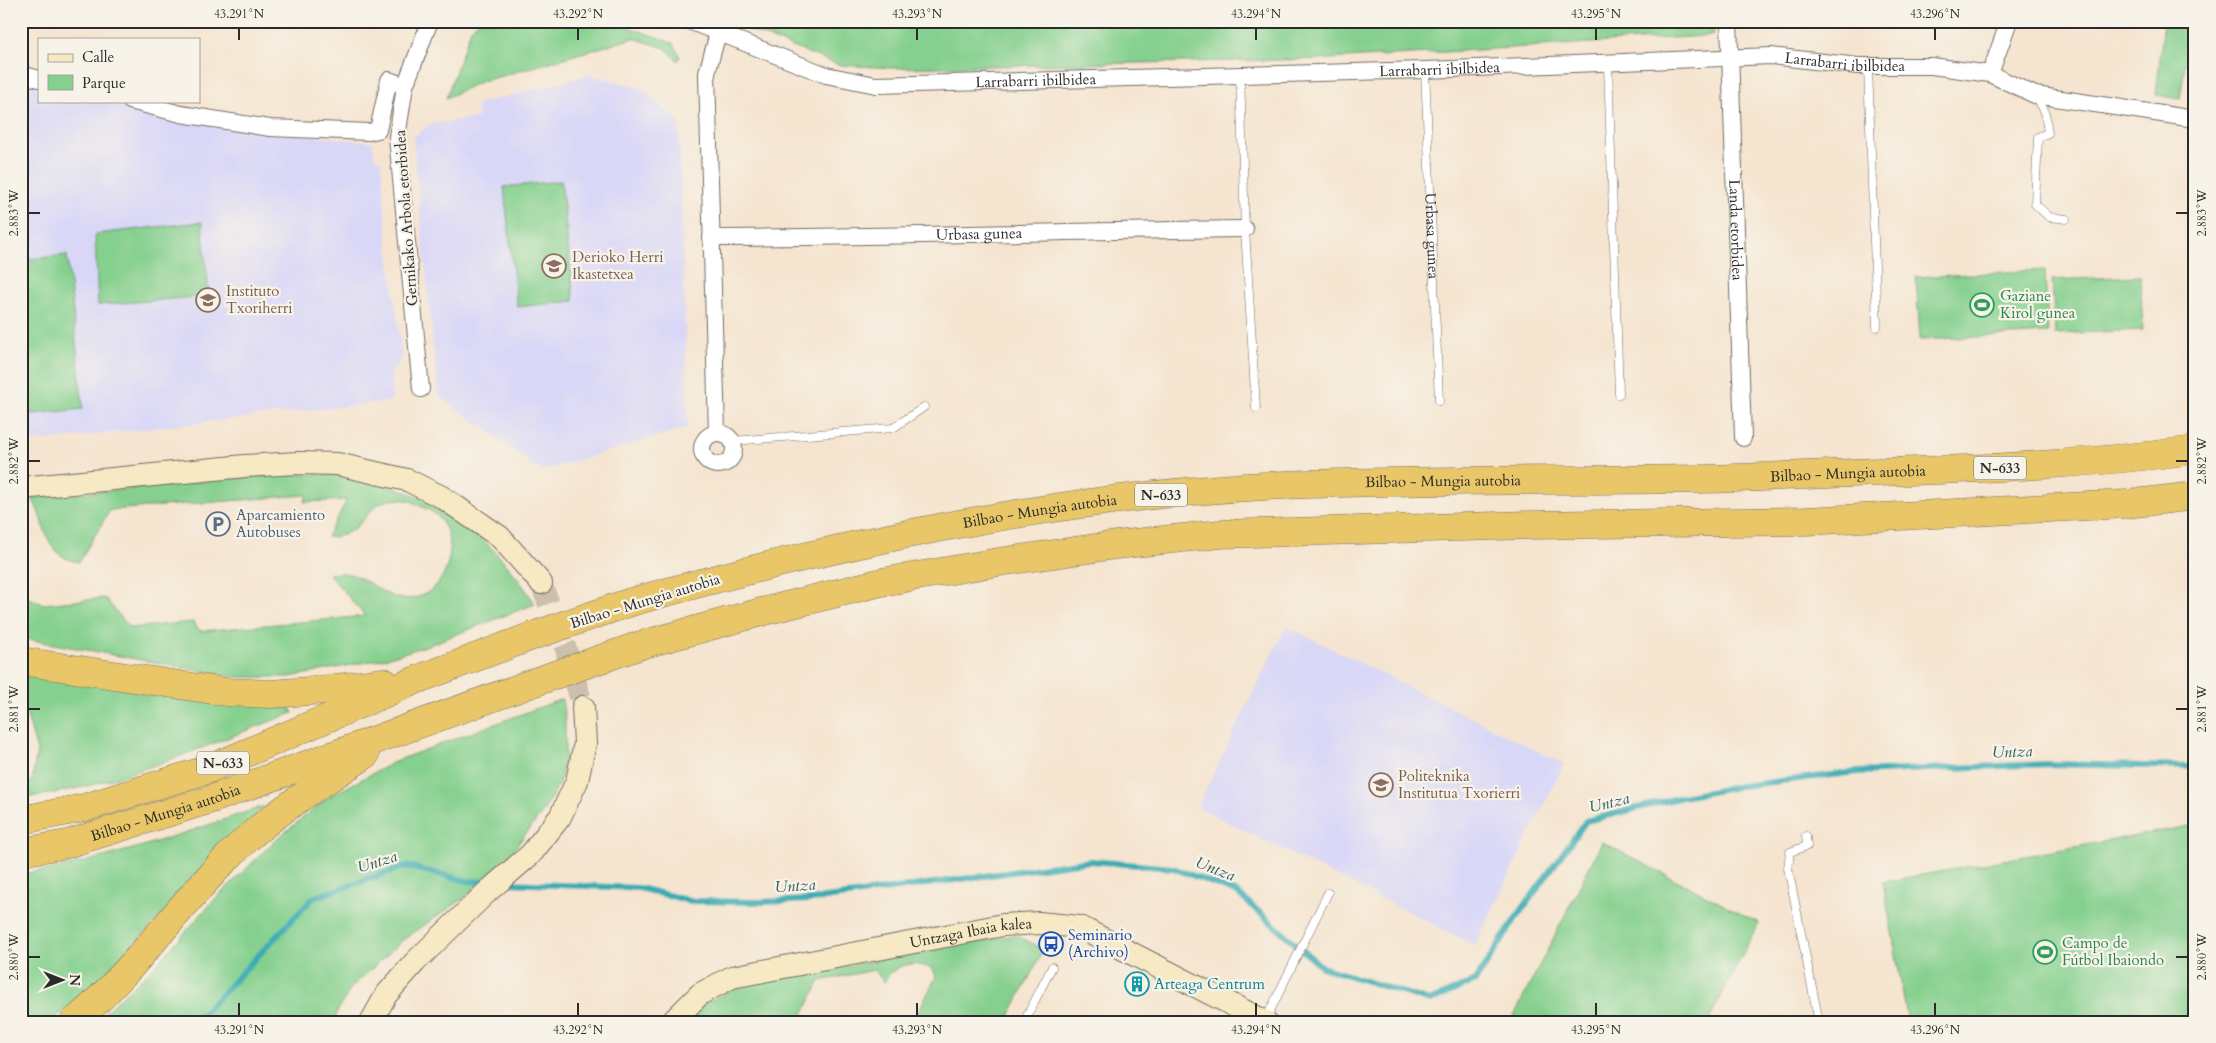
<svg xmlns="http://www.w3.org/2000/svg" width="2216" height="1043" font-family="Cardo,serif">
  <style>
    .built { fill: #d9d7f7 }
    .green { fill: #85d08e; stroke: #587e5c }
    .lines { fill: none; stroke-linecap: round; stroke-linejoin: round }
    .stream { stroke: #3aacb4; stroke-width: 6 }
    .secondary-tunnel { stroke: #cdbfae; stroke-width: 22; stroke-dasharray: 22 11; stroke-linecap: butt }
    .lane-casing { stroke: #726c64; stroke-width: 9 }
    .street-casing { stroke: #726c64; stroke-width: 18 }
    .secondary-casing { stroke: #726c64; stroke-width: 24 }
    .highway-casing { stroke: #726c64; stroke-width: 29 }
    .lane { stroke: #fff; stroke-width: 8 }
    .street { stroke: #fff; stroke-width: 16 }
    .secondary { stroke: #f6e9c3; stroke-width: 22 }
    .highway { stroke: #e9c769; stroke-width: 28 }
    .highway-bridge-casing { stroke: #726c64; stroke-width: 29; stroke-linecap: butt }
    .highway-bridge { stroke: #e9c769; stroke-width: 28 }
    .ticks { fill: none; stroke: #2b2b2b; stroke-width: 2 }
    .labels { text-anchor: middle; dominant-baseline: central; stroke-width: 4.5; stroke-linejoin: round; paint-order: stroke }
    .shield { fill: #f7f3e8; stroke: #686764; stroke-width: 1 }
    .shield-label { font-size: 14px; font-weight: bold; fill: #2b2b2b }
    .street-label { font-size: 15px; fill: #2b2b2b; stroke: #f7f3e8 }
    .education-label { font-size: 15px; fill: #785e54; stroke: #f7f3e8; text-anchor: start }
    .leisure-label { font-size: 15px; fill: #27864d; stroke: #f7f3e8; text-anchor: start }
    .service-label { font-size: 15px; fill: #4e5e75; stroke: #f7f3e8; text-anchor: start }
    .transit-label { font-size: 15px; fill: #164399; stroke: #f7f3e8; text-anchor: start }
    .culture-label { font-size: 15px; fill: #0d838f; stroke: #f7f3e8; text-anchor: start }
    .water-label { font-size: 16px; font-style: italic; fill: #30585b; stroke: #f7f3e8 }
    .neatline { fill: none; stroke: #2b2b2b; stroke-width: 2 }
    .ticks-label { font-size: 12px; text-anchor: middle; fill: #2b2b2b }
  </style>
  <rect width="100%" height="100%" fill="#f7f3e8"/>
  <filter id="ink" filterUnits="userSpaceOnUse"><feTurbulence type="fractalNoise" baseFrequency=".02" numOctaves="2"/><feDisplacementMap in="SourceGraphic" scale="10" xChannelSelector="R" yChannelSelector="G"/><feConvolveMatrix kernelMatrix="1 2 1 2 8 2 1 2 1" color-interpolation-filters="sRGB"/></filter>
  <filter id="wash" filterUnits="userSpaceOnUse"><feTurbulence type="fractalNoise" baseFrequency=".0096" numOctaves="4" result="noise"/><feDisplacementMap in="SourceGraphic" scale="20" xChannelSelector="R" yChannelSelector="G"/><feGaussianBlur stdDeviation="1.12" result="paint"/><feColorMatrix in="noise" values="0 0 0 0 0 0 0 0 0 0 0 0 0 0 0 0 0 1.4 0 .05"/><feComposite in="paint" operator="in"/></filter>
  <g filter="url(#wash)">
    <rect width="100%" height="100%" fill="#f5e4cf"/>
    <g class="built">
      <polygon points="590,75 641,88 679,122 688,427 542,471 438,395 413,138 430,124 477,118 477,104"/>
      <polygon points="21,81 39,85 39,101 114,101 240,129 373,142 374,158 381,161 388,246 402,353 398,364 391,371 392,401 21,443"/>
      <polygon points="1286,626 1564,764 1475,945 1197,807"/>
    </g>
    <g class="green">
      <polygon points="479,21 612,21 673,43 680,56 678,61 665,48 634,38 477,83 446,98 471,29"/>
      <polygon points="726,21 1715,21 1713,34 1706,36 1329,59 892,68 839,65"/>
      <polygon points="2164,21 2191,21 2180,99 2156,95"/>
      <polygon points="561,181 574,301 517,307 504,187"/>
      <polygon points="202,222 209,296 98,305 95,234"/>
      <polygon points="67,255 83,409 21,415 21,260"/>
      <polygon points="2045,270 2048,333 1920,340 1916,277"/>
      <polygon points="2140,276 2143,330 2055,334 2052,280"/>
      <path d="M 281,474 C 309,474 338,473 365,479 C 440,496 495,539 535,604 L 426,646 L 386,658 L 290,677 L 235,677 L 21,638 L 21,595 L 44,604 L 105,598 L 130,628 L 193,622 L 200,631 L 365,616 L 329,574 C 334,574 339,573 344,573 C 371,576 385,604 414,598 C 451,590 462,536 434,513 C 430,510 424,508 420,506 C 416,504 411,500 406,500 C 369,496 373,518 349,532 C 342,536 335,537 327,537 L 347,500 L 304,502 L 307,495 L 110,510 L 79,562 C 43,557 47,524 32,498 Z"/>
      <path d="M 21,670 L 289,705 L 293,713 C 205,745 114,788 21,798 L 21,794 L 32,780 L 37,751 L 27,716 L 21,703 Z"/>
      <polygon points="562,699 565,720 565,761 559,784 542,813 510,854 463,899 404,939 351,988 337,1012 335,1022 94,1022 154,967 216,898 280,836 330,796 398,760"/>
      <path d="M 264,806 L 79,1002 L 48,1022 L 21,1022 L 21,874 C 104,862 185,833 264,806 Z"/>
      <polygon points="2195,825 2195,1022 1908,1022 1883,882"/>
      <polygon points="1602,842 1759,923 1708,1022 1511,1022"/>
      <path d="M 1015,935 L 1042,948 L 1041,955 L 1006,1022 L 913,1022 L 936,977 L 933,969 C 913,961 896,962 884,982 L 874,970 L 820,981 L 799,1022 L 685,1022 L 706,1003 L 738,986 Z"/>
    </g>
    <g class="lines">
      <g class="stream">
        <polyline points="506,883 639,888 691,901 760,902 811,900 1091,861 1173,868 1236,892 1322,967 1430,1001 1475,981 1516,918 1586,821 1682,797 1748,785 1857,772 2047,764 2195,767"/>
        <polyline points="195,1022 313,898 406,866 467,881 489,882"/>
      </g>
    </g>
  </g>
  <g filter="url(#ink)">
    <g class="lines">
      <polyline class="secondary-tunnel" points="541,583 565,646 583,707"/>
      <g class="lane-casing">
        <g id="lane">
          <polyline points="1608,64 1619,394"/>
          <polyline points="1868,66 1877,327"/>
          <path id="s1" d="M 1425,70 L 1439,401"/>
          <polyline points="1240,75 1245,229 1256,408"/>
          <polyline points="2036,96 2045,112 2048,133 2038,137 2035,204 2049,217 2066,219"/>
          <polyline points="733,441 893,428 924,407"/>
          <polyline points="1806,836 1807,846 1790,852 1788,868 1819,1022"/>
          <polyline points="1266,1019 1328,893"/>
          <polyline points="1024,1022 1052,967"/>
        </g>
      </g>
      <g class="street-casing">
        <g id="street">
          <path id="s2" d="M 689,21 L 826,75 L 876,85 L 1425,70 L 1771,56 L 1858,66 L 1932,66 L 1990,74 L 2035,95 L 2195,119"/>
          <path id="s3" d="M 1729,21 L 1743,438"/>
          <polyline points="21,74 39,79"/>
          <polyline points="1990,74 2009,21"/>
          <polyline points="130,101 181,114 270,128 369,132 378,130 389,80 405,86"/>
          <path id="s4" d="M 711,238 C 889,237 1067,231 1245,229"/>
          <polyline points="421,389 397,137 405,86 430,21"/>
          <circle cx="718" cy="449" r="16"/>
          <polyline points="717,433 707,73 718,33"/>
        </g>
      </g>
      <g class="secondary-casing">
        <g id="secondary">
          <polyline points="21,488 245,466 299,463 337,464 407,480 442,497 500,537 541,583"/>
          <polyline points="371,1022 386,995 415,962 487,892 531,854 560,817 577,781 585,743 583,707"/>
          <path id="s5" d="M 672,1022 L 700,994 L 732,977 L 1003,925 L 1039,923 L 1080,927 L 1266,1022"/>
        </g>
      </g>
      <g class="highway-casing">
        <g id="highway">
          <path id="s6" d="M 631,602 C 843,542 1064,495 1285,485 C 1422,479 1559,481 1697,479 C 1757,478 1818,474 1879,472 C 1984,469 2090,464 2195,450"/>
          <polyline points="641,645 765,611 882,582 999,562 1116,545 1220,534 1531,525 1806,521 2126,504 2195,496"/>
          <polyline points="21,661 226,692 271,694 322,690 384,682"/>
          <polyline points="21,820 84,808 209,769 416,680 538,634"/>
          <path id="s7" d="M 21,852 L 67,844 L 212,799 L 552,676"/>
          <path d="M 74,1022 C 131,974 173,913 225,860 C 265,818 316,787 365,755"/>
        </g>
      </g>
      <use href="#lane" class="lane"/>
      <use href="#street" class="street"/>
      <use href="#secondary" class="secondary"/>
      <use href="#highway" class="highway"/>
      <g class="highway-bridge-casing">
        <g id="highway-bridge">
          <polyline points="538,634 631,602"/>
          <polyline points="552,676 641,645"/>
        </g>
      </g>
      <use href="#highway-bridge" class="highway-bridge"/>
    </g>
  </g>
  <path class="ticks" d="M 239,28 L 239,40M 578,28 L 578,40M 917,28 L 917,40M 1256,28 L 1256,40M 1596,28 L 1596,40M 1935,28 L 1935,40M 28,213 L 40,213M 2176,213 L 2188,213M 28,461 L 40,461M 2176,461 L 2188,461M 28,709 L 40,709M 2176,709 L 2188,709M 28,957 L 40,957M 2176,957 L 2188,957M 239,1003 L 239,1016M 578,1003 L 578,1016M 917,1003 L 917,1016M 1256,1003 L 1256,1016M 1596,1003 L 1596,1016M 1935,1003 L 1935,1016"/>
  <defs>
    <g id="school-ring" transform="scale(1.25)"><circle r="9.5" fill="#f7f3e8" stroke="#8d6e63" stroke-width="1.5"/><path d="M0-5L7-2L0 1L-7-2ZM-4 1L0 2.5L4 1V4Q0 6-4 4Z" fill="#8d6e63"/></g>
    <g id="stadium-ring" transform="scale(1.25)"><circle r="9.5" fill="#f7f3e8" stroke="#2e9e5b" stroke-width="1.5"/><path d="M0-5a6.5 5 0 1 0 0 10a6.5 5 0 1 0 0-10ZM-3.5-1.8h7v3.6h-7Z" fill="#2e9e5b"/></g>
    <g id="parking-ring" transform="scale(1.25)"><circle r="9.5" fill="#f7f3e8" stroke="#5c6f8a" stroke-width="1.5"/><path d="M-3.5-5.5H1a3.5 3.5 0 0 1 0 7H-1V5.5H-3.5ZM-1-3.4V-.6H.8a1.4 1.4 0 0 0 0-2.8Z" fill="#5c6f8a"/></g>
    <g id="bus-ring" transform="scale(1.25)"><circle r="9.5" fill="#f7f3e8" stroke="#1a4fb4" stroke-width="1.5"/><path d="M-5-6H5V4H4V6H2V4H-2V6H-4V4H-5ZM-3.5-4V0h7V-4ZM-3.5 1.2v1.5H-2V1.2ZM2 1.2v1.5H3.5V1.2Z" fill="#1a4fb4"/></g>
    <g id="building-ring" transform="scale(1.25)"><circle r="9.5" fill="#f7f3e8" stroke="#0f9aa8" stroke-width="1.5"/><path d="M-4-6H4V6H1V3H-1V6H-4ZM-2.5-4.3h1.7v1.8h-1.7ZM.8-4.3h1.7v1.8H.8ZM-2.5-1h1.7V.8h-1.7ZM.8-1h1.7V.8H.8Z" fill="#0f9aa8"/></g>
  </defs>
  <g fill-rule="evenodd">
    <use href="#school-ring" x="554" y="266"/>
    <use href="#school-ring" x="208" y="300"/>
    <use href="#stadium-ring" x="1982" y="305"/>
    <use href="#parking-ring" x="218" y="524"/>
    <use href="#school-ring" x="1381" y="785"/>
    <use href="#bus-ring" x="1051" y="944"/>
    <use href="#stadium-ring" x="2045" y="952"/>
    <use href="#building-ring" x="1137" y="984"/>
  </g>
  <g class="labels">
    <g class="shield">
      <rect x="1974" y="456.5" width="52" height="23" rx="4"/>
      <rect x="1135" y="483.5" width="52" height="23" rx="4"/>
      <rect x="197" y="751.5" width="52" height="23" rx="4"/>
    </g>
    <g class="shield-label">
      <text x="2000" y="468">N-633</text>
      <text x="1161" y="495">N-633</text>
      <text x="223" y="763">N-633</text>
    </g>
    <g class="street-label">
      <text stroke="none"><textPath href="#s2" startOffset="1168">Larrabarri ibilbidea</textPath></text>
      <text stroke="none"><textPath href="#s2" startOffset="762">Larrabarri ibilbidea</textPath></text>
      <text stroke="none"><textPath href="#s2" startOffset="358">Larrabarri ibilbidea</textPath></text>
      <text transform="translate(406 218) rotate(-94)">Gernikako Arbola etorbidea</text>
      <text stroke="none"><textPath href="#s3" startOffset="209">Landa etorbidea</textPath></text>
      <text stroke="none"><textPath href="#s4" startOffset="268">Urbasa gunea</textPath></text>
      <text stroke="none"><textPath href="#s1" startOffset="166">Urbasa gunea</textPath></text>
      <text stroke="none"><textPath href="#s6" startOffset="1229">Bilbao - Mungia autobia</textPath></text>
      <text stroke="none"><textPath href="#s6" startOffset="824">Bilbao - Mungia autobia</textPath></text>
      <text stroke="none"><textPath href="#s6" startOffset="419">Bilbao - Mungia autobia</textPath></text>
      <text transform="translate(645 601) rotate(-17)">Bilbao - Mungia autobia</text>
      <text stroke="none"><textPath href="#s7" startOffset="150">Bilbao - Mungia autobia</textPath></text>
      <text stroke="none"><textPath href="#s5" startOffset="319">Untzaga Ibaia kalea</textPath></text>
    </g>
    <g class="education-label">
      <text x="572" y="257">Derioko Herri<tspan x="572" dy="17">Ikastetxea</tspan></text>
      <text x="226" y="291">Instituto<tspan x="226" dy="17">Txoriherri</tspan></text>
      <text x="1398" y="776">Politeknika<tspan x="1398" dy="17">Institutua Txorierri</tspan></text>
    </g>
    <g class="leisure-label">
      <text x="2000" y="296">Gaziane<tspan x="2000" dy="17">Kirol gunea</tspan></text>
      <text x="2062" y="943">Campo de<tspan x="2062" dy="17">Fútbol Ibaiondo</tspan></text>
    </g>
    <g class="service-label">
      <text x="236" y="515">Aparcamiento<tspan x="236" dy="17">Autobuses</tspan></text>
    </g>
    <g class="transit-label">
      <text x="1068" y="935">Seminario<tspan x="1068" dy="17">(Archivo)</tspan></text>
    </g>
    <g class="culture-label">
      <text x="1154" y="984">Arteaga Centrum</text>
    </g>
    <g class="water-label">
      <text transform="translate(2012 752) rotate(-2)">Untza</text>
      <text transform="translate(1609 803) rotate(-14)">Untza</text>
      <text transform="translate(377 862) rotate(-18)">Untza</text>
      <text transform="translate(1215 869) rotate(21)">Untza</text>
      <text transform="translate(795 886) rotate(-4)">Untza</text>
    </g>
  </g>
  <rect width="2216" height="1043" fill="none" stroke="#f7f3e8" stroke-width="55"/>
  <rect x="38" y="38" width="162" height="65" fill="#f7f3e8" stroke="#a5a39c"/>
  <rect x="48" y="54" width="25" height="8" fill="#f6e9c3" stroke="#a5a39c"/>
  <text x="82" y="62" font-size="15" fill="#2b2b2b">Calle</text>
  <rect x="48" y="75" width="25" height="15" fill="#85d08e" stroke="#a5a39c"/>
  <text x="82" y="88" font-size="15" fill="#2b2b2b">Parque</text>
  <g transform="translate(62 980) rotate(90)" stroke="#f7f3e8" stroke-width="4" paint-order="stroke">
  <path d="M0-4L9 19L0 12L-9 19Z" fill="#2b2b2b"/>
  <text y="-8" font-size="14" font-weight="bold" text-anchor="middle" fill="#2b2b2b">N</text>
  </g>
  <rect x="28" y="28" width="2160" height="988" class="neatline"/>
  <g class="ticks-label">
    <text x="239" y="18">43.291°N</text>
    <text x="578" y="18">43.292°N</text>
    <text x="917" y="18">43.293°N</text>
    <text x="1256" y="18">43.294°N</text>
    <text x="1596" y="18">43.295°N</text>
    <text x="1935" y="18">43.296°N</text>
    <text transform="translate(2202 213) rotate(-90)" y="4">2.883°W</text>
    <text transform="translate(14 213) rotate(-90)" y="4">2.883°W</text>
    <text transform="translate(2202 461) rotate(-90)" y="4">2.882°W</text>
    <text transform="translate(14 461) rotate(-90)" y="4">2.882°W</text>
    <text transform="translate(2202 709) rotate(-90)" y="4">2.881°W</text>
    <text transform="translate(14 709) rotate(-90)" y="4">2.881°W</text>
    <text transform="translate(2202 957) rotate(-90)" y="4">2.880°W</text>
    <text transform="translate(14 957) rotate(-90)" y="4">2.880°W</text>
    <text x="239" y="1034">43.291°N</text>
    <text x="578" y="1034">43.292°N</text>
    <text x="917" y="1034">43.293°N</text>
    <text x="1256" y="1034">43.294°N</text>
    <text x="1596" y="1034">43.295°N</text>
    <text x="1935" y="1034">43.296°N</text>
  </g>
</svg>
